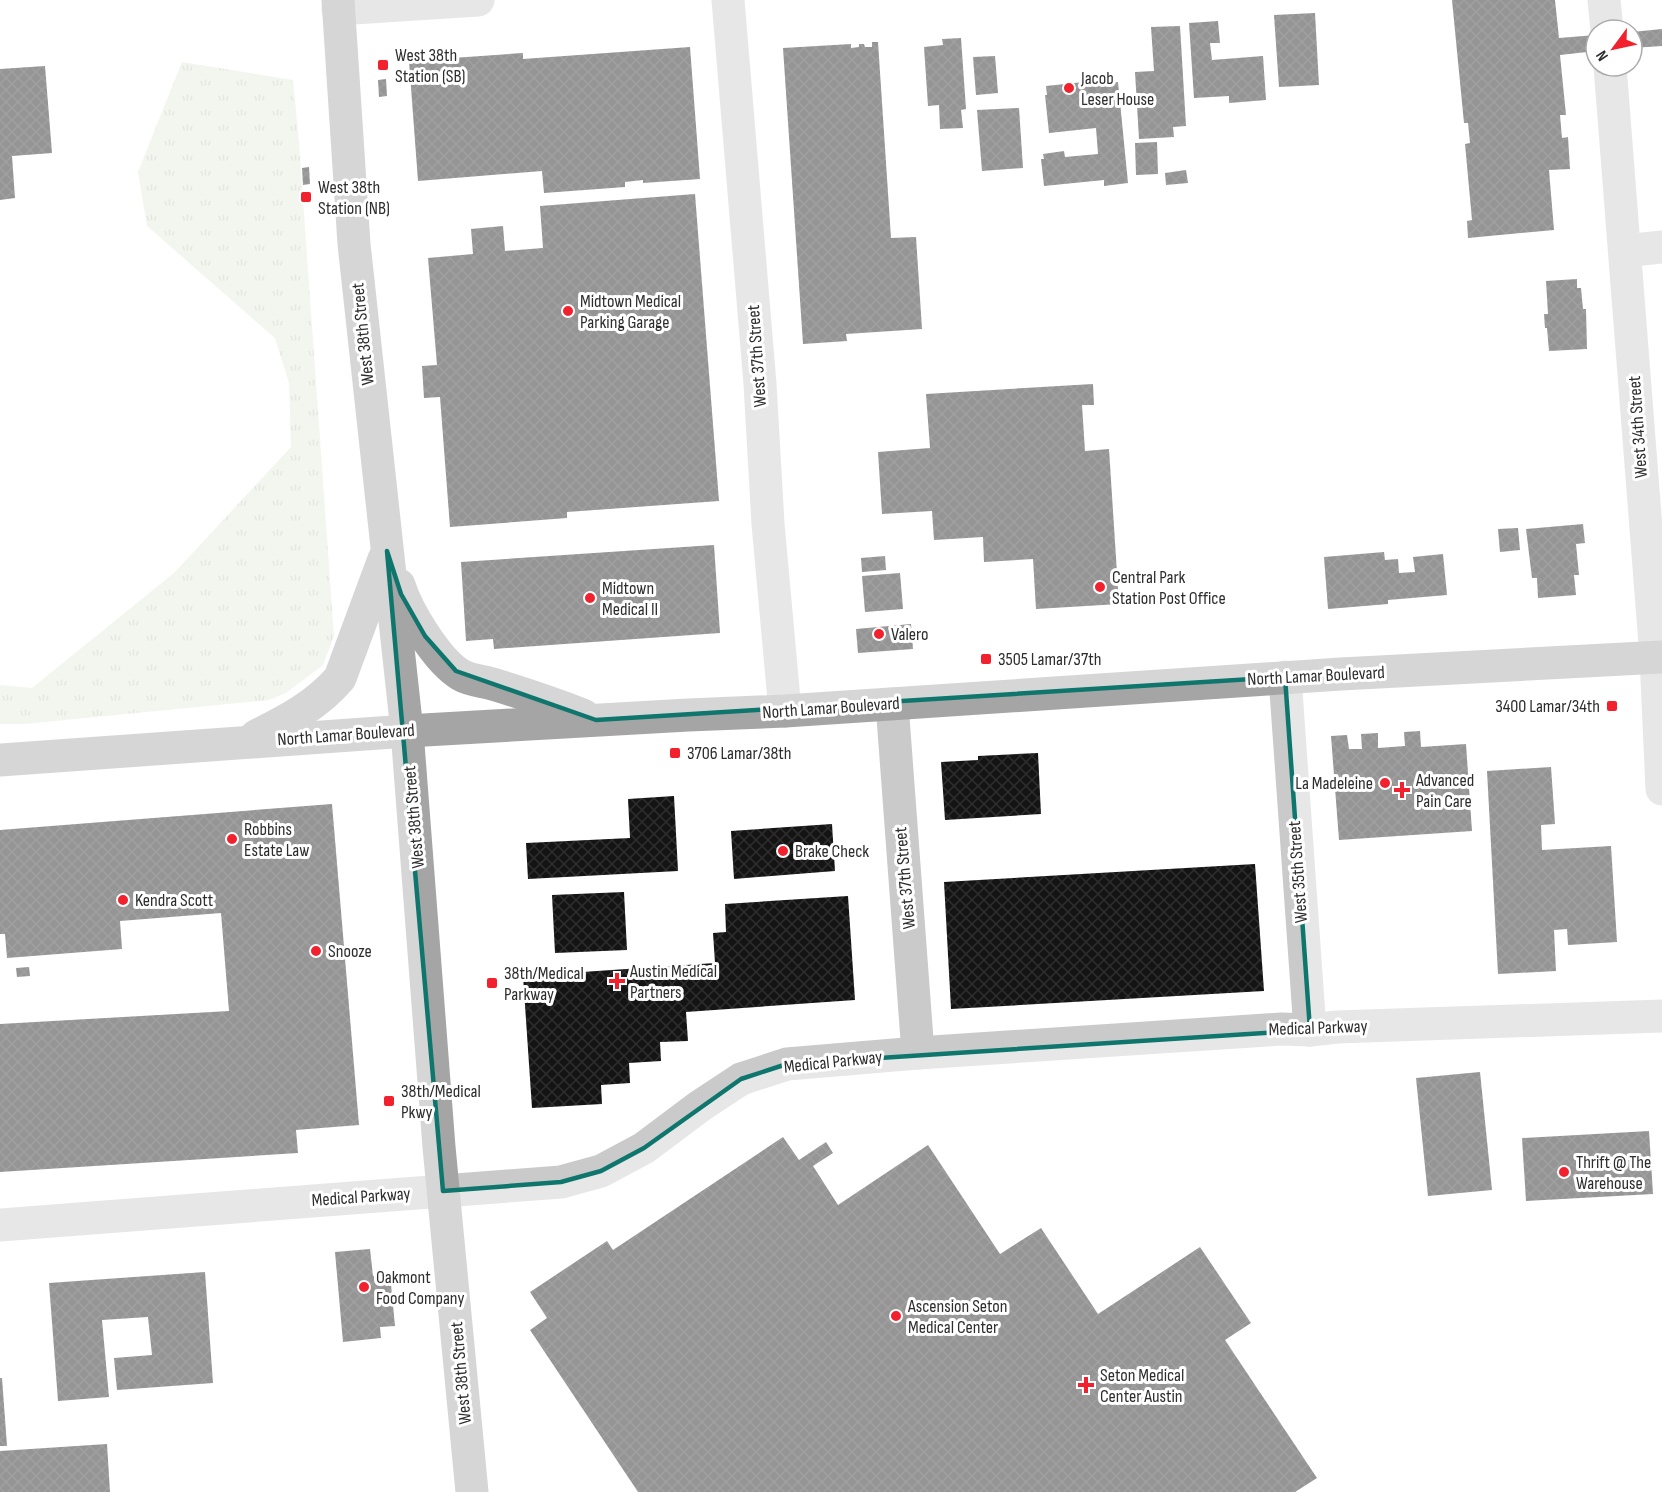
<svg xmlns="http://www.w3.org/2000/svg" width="1662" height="1492" font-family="'Sofia Sans Condensed',sans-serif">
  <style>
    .grass { fill: url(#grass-tufts) }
    .building { fill: url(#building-cross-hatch) }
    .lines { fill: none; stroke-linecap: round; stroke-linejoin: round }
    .minor { stroke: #cacaca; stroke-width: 33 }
    .major { stroke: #a5a5a5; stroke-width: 33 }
    .marked { fill: none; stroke: #0f766e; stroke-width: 4.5; stroke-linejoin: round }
    .poi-dot { fill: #f1222e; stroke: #fff; stroke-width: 2 }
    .labels { text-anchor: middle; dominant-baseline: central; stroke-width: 6; stroke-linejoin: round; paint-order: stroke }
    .poi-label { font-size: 18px; fill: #2d2d2d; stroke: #fff; text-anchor: start }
    .street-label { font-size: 18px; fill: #2d2d2d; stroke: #fff }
  </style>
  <defs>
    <pattern id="grass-tufts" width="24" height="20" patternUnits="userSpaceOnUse" patternTransform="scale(1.5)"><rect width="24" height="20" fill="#e3ecda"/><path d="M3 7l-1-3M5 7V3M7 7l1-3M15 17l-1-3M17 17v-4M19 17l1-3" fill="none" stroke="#c3cbbb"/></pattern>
    <pattern id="building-cross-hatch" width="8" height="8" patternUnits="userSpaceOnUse" patternTransform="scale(1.5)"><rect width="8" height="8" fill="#141414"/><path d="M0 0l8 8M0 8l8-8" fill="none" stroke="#2e2e2e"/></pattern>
  </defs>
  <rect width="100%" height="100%" fill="#fff"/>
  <polygon class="grass" points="182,62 293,80 299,143 334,636 323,665 286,693 269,700 24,724 0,724 0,685 32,688 174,573 291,447 289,383 275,338 147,226 138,172"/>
  <g class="building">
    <polygon points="1452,0 1555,0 1559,38 1596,35 1596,51 1560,55 1566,115 1560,115 1562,138 1568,137 1570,169 1549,170 1554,230 1468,238 1467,221 1472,220 1465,144 1470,143 1468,123 1464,123"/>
    <polygon points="1315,13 1319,85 1279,87 1274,15"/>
    <polygon points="1218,21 1220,43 1210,43 1212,60 1263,56 1266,100 1229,103 1229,96 1194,98 1189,23"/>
    <polygon points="1180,26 1186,126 1173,127 1174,137 1139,139 1135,72 1154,71 1151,27"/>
    <polygon points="1662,29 1662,46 1632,48 1632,32"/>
    <polygon points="961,38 966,109 961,110 963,128 940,129 939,105 928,106 924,47 943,45 942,39"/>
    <polygon points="872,42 878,42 891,238 916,237 922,329 846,334 847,341 803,344 783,48 851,44 851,48 859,47 859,44 864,44 865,47 872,47"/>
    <polygon points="690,47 700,179 643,183 643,180 625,182 625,187 544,193 542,171 418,181 409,61 523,53 523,59"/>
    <polygon points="995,56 998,93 976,95 973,57"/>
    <polygon points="45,66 52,153 12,156 15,198 0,200 0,69"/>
    <polygon points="386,79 387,96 379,97 378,80"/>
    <polygon points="1093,81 1093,84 1118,82 1128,183 1104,186 1104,180 1044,186 1041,159 1044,159 1043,154 1064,151 1065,157 1098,154 1096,128 1049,133 1045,95 1047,95 1046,86"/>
    <polygon points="1019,108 1023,168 982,171 977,110"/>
    <polygon points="1157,142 1158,174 1136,175 1135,143"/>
    <polygon points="309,167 310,184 303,185 302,168"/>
    <polygon points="1186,170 1188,183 1166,185 1165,173"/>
    <polygon points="695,194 719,501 567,512 567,518 450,527 440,397 424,398 422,366 437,365 428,258 473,254 471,229 503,226 505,251 543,248 540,206"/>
    <polygon points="1577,279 1577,288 1581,288 1583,309 1586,309 1587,349 1549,351 1547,328 1545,328 1544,314 1548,314 1546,281"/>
    <polygon points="1093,384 1094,405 1082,405 1085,451 1109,449 1119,604 1036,609 1033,559 984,562 983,537 934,540 932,511 882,514 878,452 930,448 926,394"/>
    <polygon points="1583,524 1585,543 1576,544 1579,575 1574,575 1576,595 1538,598 1537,578 1532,578 1526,529"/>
    <polygon points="1518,528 1520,550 1500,552 1498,529"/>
    <polygon points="714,545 720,633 494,649 493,639 466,641 461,562"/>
    <polygon points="1384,552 1385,560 1398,559 1399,573 1415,572 1413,557 1443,554 1447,595 1388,600 1388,604 1328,609 1324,557"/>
    <polygon points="885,556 886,570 862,572 861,558"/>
    <polygon points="900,573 903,609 865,612 862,576"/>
    <polygon points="911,624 913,649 858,653 856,629"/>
    <polygon points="1420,731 1421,747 1466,744 1472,831 1339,840 1331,736 1347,735 1349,749 1362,749 1361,734 1378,733 1378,748 1405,746 1404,732"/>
    <polygon points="1038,753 1041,814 945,820 941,762 978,760 978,756"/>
    <polygon points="1551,767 1555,824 1541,825 1542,850 1611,846 1617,942 1568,945 1567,929 1554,930 1556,971 1498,974 1487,771"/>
    <polygon points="674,796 678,871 528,879 526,843 630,838 628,799"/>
    <polygon points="332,804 359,1125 296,1130 298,1153 0,1172 0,1024 229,1011 221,913 120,921 122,949 7,958 5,934 0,934 0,830"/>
    <polygon points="832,824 835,871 734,879 731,831"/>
    <polygon points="1255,864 1264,991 951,1009 944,882"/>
    <polygon points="624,892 627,950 555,953 552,895"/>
    <polygon points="848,896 855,1000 686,1012 688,1041 660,1042 661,1061 629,1063 630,1083 601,1085 602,1104 532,1108 523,976 715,963 713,933 726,932 725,904"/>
    <polygon points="29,967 30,976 17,977 16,968"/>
    <polygon points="1480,1072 1492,1190 1428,1196 1416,1078"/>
    <polygon points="1649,1131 1653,1194 1526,1201 1522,1138"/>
    <polygon points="783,1137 799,1160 826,1142 833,1153 813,1166 838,1205 928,1145 1000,1254 1041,1228 1098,1314 1200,1247 1251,1323 1225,1340 1317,1478 1295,1492 638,1492 530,1330 547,1318 530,1292 607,1241 613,1250"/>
    <polygon points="370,1249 373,1276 390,1274 395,1326 380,1327 381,1338 343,1342 335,1252"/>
    <polygon points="205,1272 213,1383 117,1390 114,1358 152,1355 148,1317 102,1320 109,1397 58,1401 49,1283"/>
    <polygon points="0,1378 2,1378 7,1446 0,1446"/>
    <polygon points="107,1444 110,1492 0,1492 0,1451"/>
  </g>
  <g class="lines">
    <g class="minor">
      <polyline points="728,0 760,384 768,524 785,711"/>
      <polyline points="1604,0 1607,30"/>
      <polyline points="338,9 478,0"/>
      <polyline points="1610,66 1656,657 1662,789"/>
      <polyline points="1625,251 1662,247"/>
      <polyline points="1285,677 1310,1030"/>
      <polyline points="892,704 918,1053"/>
      <polyline points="0,1225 561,1182 601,1171 644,1148 700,1106 741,1079 787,1064 918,1053 1282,1029 1310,1030 1337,1027 1662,1016"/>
    </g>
    <g class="major">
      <polyline points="338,0 354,244 407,731 439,1147 472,1492"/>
      <path d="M 399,585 C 407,611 437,661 461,675 C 471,681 485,681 496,685 C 525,694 555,704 583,715"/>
      <path d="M 256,736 C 288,720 317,705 340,678 L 384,559"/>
      <polyline points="0,760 407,731 688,715 785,711 1341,674 1662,657"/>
    </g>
  </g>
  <path d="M0 0H1662V1492H0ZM 387,551 L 401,594 L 425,636 L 456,671 L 596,720 L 1285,677 L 1310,1030 L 787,1064 L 741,1079 L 644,1148 L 601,1171 L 561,1182 L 443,1191 Z" fill="#fff" fill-opacity=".55" fill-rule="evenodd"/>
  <path class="marked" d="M 387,551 L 401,594 L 425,636 L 456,671 L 596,720 L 1285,677 L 1310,1030 L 787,1064 L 741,1079 L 644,1148 L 601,1171 L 561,1182 L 443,1191 Z"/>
  <g class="poi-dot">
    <rect x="377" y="59" width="12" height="12" rx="3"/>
    <circle cx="1069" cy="88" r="6"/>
    <rect x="300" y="191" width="12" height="12" rx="3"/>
    <circle cx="568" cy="311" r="6"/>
    <circle cx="1100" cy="587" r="6"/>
    <circle cx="590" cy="598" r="6"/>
    <circle cx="879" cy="634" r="6"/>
    <rect x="980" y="653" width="12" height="12" rx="3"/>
    <rect x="1606" y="700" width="12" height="12" rx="3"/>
    <rect x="669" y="747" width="12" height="12" rx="3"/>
    <circle cx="1385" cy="783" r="6"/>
    <path d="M1399 781h6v6h6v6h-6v6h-6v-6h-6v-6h6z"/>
    <circle cx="232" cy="839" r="6"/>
    <circle cx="783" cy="851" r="6"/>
    <circle cx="123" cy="900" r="6"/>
    <circle cx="316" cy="951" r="6"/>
    <path d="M614 972h6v6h6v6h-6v6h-6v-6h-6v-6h6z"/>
    <rect x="486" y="977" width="12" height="12" rx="3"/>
    <rect x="383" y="1095" width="12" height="12" rx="3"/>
    <circle cx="1564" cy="1172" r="6"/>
    <circle cx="364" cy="1287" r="6"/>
    <circle cx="896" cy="1316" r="6"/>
    <path d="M1083 1376h6v6h6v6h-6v6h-6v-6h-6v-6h6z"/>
  </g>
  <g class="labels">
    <g class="poi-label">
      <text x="395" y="55">West 38th<tspan x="395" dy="21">Station (SB)</tspan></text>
      <text x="1081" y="78">Jacob<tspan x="1081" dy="21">Leser House</tspan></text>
      <text x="318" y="187">West 38th<tspan x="318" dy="21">Station (NB)</tspan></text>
      <text x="580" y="301">Midtown Medical<tspan x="580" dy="21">Parking Garage</tspan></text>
      <text x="1112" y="577">Central Park<tspan x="1112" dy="21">Station Post Office</tspan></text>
      <text x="602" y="588">Midtown<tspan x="602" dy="21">Medical II</tspan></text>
      <text x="891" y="634">Valero</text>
      <text x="998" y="659">3505 Lamar/37th</text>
      <text x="1600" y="706" text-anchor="end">3400 Lamar/34th</text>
      <text x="687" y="753">3706 Lamar/38th</text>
      <text x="1416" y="780">Advanced<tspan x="1416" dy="21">Pain Care</tspan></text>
      <text x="1373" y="783" text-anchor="end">La Madeleine</text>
      <text x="244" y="829">Robbins<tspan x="244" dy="21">Estate Law</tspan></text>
      <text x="795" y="851">Brake Check</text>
      <text x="135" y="900">Kendra Scott</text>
      <text x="328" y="951">Snooze</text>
      <text x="630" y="971">Austin Medical<tspan x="630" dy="21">Partners</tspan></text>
      <text x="504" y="973">38th/Medical<tspan x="504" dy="21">Parkway</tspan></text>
      <text x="401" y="1091">38th/Medical<tspan x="401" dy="21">Pkwy</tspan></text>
      <text x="1576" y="1162">Thrift @ The<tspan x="1576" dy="21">Warehouse</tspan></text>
      <text x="376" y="1277">Oakmont<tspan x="376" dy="21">Food Company</tspan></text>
      <text x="908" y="1306">Ascension Seton<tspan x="908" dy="21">Medical Center</tspan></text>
      <text x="1100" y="1375">Seton Medical<tspan x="1100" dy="21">Center Austin</tspan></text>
    </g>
    <g class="street-label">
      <text transform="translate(363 334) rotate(-96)">West 38th Street</text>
      <text transform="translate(757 356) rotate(-94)">West 37th Street</text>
      <text transform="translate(1638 427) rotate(-94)">West 34th Street</text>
      <text transform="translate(1316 676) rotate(-3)">North Lamar Boulevard</text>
      <text transform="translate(831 708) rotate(-4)">North Lamar Boulevard</text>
      <text transform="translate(346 735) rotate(-4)">North Lamar Boulevard</text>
      <text transform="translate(414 817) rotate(-95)">West 38th Street</text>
      <text transform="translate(1298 872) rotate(-94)">West 35th Street</text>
      <text transform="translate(905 878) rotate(-95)">West 37th Street</text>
      <text transform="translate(1318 1028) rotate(-2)">Medical Parkway</text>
      <text transform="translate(833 1062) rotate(-6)">Medical Parkway</text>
      <text transform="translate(361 1197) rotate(-4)">Medical Parkway</text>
      <text transform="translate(461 1373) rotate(-95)">West 38th Street</text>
    </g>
  </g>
  <g transform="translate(1614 48) rotate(237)"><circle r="28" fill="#ffffff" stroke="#ababab" stroke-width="1.5"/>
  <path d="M0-4.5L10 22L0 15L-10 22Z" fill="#f1222e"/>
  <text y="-9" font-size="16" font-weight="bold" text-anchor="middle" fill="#2d2d2d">N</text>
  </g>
</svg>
